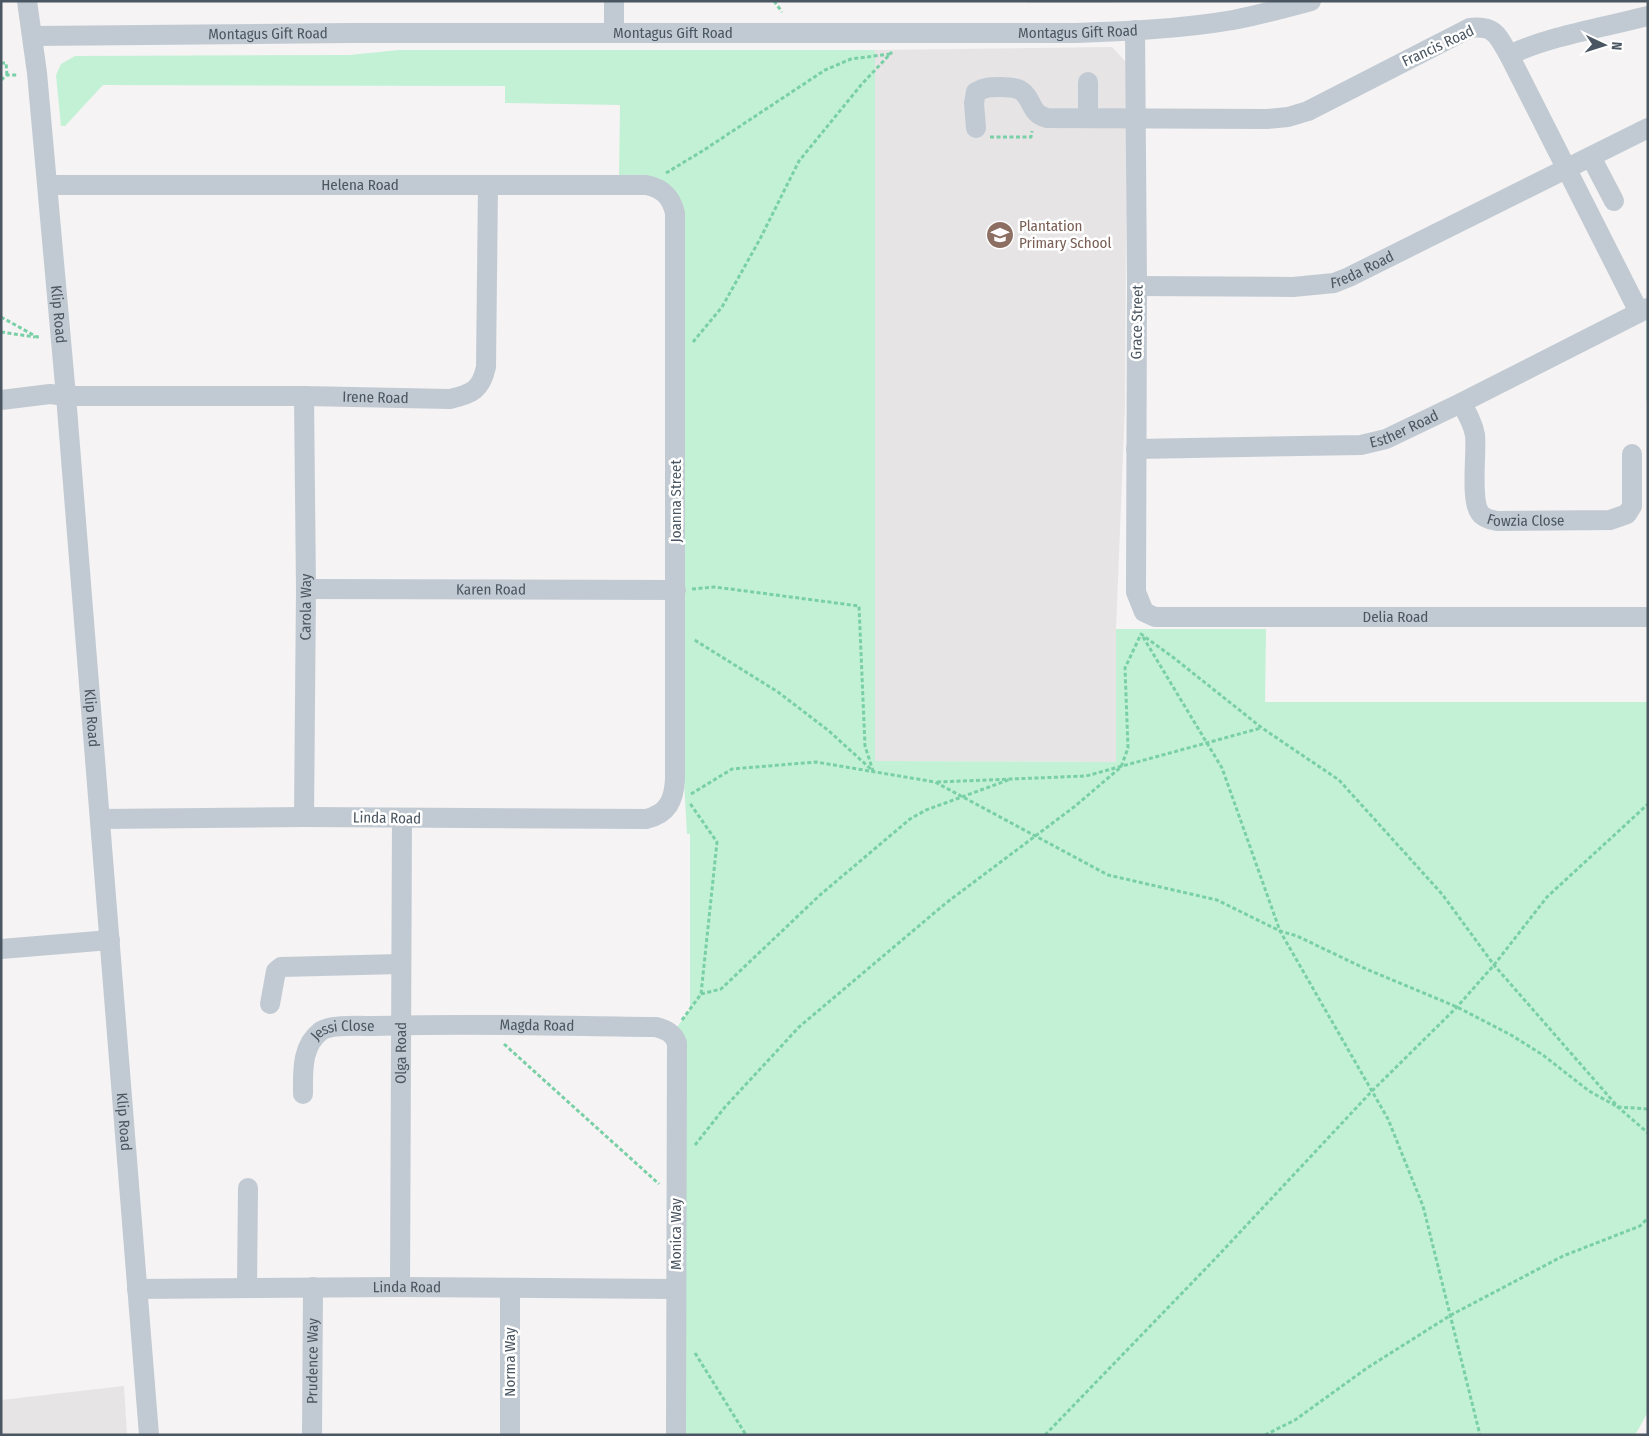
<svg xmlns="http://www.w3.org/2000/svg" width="1649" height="1436" font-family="'Fira Sans Condensed',sans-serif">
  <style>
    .education { fill: #e6e4e5 }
    .green { fill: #c3f1d5 }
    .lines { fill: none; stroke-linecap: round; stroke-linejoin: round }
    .path { stroke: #7ad0a6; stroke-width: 3; stroke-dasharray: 4 2.5; stroke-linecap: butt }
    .minor { stroke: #c1cad2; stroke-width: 20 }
    .labels { text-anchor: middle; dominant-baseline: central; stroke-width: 5; stroke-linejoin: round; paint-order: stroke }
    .street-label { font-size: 15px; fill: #4a5661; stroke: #fff }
    .education-label { font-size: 15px; fill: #785e54; stroke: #fff; text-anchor: start }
  </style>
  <rect width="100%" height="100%" fill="#f5f3f3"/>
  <g class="education">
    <polygon points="1026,1 1129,1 1114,3 1026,3"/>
    <polygon points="1112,47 1127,63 1125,406 1116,629 1117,762 875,761 875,50"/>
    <polygon points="124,1386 127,1435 1,1435 1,1400"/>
  </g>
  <g class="green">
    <polygon points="399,50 875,50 875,761 1116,762 1116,629 1266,629 1265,702 1648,702 1648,1412 1635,1435 682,1435 675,1030 690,1009 690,834 687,834 683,762 684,213 619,177 620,105 505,103 505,86 103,85 65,126 61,126 56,75 61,64 75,56 350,55"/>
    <polygon points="1648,316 1648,401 1646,401 1646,317"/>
  </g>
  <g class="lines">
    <g class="path">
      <polyline points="774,1 782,12"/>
      <polyline points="1,63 6,63 7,75"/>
      <polyline points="1,80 7,75 18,75"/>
      <polyline points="990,137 1031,137 1032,131"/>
      <polyline points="666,173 704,150 825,70 851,59 890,54"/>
      <polyline points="1,317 37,337 41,336"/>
      <polyline points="1,332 35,337"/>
      <polyline points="693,342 722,307 760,239 799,161 861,85 892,52"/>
      <polyline points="692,589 715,587 859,606 865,746 873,771 829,731 778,692 693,639"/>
      <polyline points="1143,637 1222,768 1280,931 1388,1119 1423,1206 1480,1435"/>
      <polyline points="937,782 1086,776 1261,728"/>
      <polyline points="691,794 732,769 816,762 935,782 1108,875 1217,900 1280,931 1297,936 1366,969 1457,1007 1511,1035 1543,1055 1589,1091 1618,1107 1648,1109"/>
      <polyline points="701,994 721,989 820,895 910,819 926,810 1011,779"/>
      <polyline points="682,1020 701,994 717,842 689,802"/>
      <polyline points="504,1044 659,1184"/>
      <polyline points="695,1145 725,1107 799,1027 946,903 1074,807 1121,767 1128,748 1125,668 1141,634 1174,658 1262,728 1339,780 1442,894 1494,965 1618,1107 1648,1133"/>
      <polyline points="695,1353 746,1435"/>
      <polyline points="1045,1435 1214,1260 1372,1091 1457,1007 1494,965 1547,897 1648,804"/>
      <polyline points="1265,1435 1295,1420 1367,1368 1451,1315 1563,1256 1640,1226 1648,1218"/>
    </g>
    <g class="minor">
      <path id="s1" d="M 27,1 L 37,73 L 66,396 L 149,1435"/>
      <path id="s2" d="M 1135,30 L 1137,286 L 1136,592 L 1144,612 L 1155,617 L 1648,617"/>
      <polyline points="614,33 614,1"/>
      <path id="s3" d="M 33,36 L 349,33 L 1075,33 C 1128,31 1181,29 1233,20 C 1259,15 1285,8 1311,1"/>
      <path d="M 1509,55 C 1553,35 1602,28 1648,16"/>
      <polyline points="1088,82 1088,117"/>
      <path d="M 976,128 L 974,103 L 976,92 C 985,87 990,87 1000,87 C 1007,87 1014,87 1020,90 C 1033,97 1029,114 1047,118 L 1267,119 L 1288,117 L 1308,111 L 1470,28 C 1495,25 1498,36 1509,55 L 1639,312"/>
      <polyline points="1591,157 1614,201"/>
      <path id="s4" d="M 48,185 L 646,185 C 662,188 671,196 675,213 L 675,779 C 674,800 668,814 646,819 L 304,817 L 100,819"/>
      <path id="s5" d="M 1137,286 L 1293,287 L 1334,283 L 1349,277 L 1648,128"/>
      <path id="s6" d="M 1,400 L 50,394 L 66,396 L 304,396 L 450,399 C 472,394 481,390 486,367 L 488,185"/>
      <path id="s7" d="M 1461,403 C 1467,413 1473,423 1475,435 C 1477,453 1470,500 1480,513 C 1483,518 1492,520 1497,521 L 1610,520 L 1627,514 L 1632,506 L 1632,454"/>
      <path id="s8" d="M 1136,449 L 1361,445 L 1386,439 L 1461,403 L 1648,308"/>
      <path id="s9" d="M 306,589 L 676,590"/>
      <path id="s10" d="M 304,817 L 306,589 L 304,396"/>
      <polyline points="1,949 110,940"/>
      <polyline points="270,1004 276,971 281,967 401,964"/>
      <path id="s11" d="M 303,1094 C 303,1072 301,1046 321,1031 C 331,1024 361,1026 374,1026 C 468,1023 562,1026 656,1027 C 667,1030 673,1033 677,1043 L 676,1435"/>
      <path id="s12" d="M 400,1287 L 402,819"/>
      <polyline points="247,1288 248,1188"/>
      <path id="s13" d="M 137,1289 L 400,1287 L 676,1289"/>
      <path id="s14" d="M 312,1435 L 313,1287"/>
      <polyline points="510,1435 510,1289"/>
    </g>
  </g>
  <defs>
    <g id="school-disc" transform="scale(1.4375)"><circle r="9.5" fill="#8d6e63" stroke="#fff"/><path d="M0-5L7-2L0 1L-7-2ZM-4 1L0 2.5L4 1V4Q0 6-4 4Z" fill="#fff"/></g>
  </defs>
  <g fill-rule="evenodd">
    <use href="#school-disc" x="1000" y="235"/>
  </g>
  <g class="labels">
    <g class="street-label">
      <text stroke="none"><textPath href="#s3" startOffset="1045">Montagus Gift Road</textPath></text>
      <text stroke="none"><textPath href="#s3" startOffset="235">Montagus Gift Road</textPath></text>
      <text stroke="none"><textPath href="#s3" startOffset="640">Montagus Gift Road</textPath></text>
      <text transform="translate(1438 46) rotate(-25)">Francis Road</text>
      <text stroke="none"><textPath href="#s4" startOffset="312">Helena Road</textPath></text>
      <text stroke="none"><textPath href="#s5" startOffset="228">Freda Road</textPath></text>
      <text stroke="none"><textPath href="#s1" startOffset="315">Klip Road</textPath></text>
      <text transform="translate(1137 322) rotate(-89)">Grace Street</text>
      <text stroke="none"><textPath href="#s6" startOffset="375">Irene Road</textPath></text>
      <text stroke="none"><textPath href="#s8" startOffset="271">Esther Road</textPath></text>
      <text transform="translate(676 501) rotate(-90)">Joanna Street</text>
      <text stroke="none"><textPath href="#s7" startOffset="162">Fowzia Close</textPath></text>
      <text stroke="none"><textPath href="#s9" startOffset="185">Karen Road</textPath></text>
      <text stroke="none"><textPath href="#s10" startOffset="210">Carola Way</textPath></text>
      <text stroke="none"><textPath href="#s2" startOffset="836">Delia Road</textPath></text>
      <text stroke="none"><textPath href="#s1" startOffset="720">Klip Road</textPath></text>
      <text transform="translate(387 818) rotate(1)">Linda Road</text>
      <text stroke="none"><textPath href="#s11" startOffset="285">Magda Road</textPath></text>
      <text stroke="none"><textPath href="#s11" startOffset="90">Jessi Close</textPath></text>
      <text stroke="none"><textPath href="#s12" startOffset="234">Olga Road</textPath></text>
      <text stroke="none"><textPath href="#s1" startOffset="1125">Klip Road</textPath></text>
      <text transform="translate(676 1234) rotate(-90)">Monica Way</text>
      <text stroke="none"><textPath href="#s13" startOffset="270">Linda Road</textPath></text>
      <text stroke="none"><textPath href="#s14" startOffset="74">Prudence Way</textPath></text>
      <text transform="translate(510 1362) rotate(-90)">Norma Way</text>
    </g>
    <g class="education-label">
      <text x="1019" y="226">Plantation<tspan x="1019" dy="17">Primary School</tspan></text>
    </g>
  </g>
  <rect width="1649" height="1436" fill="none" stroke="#4a5661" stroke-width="5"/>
  <g transform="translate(1604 45) rotate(94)" stroke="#ffffff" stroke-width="4" paint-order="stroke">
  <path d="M0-4L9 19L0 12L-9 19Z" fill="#4a5661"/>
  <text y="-8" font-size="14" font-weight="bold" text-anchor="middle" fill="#4a5661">N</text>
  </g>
</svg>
